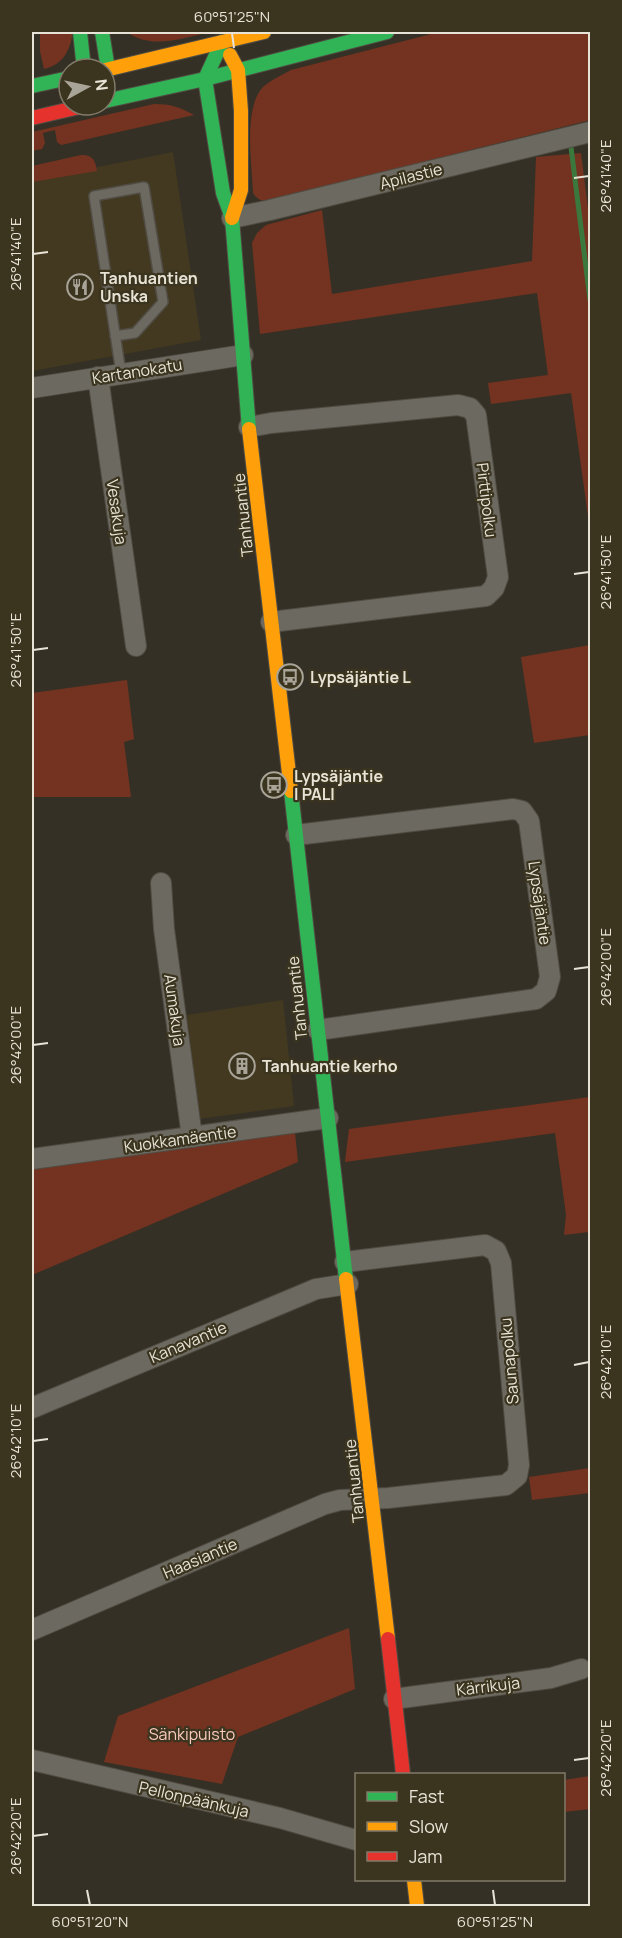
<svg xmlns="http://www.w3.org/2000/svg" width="622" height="1938" font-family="Manrope,sans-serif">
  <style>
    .built { fill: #423920 }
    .green { fill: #743320 }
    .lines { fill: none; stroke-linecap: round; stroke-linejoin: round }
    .stream { stroke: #3b783d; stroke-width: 5 }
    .lane-casing { stroke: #504c43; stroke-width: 12 }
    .street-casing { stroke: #504c43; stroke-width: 22 }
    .fast-casing { stroke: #504c43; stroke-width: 16 }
    .slow-casing { stroke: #504c43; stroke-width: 16 }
    .jam-casing { stroke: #504c43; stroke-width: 16 }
    .lane { stroke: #6c6960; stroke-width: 9 }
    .street { stroke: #6c6960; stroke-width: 20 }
    .fast { stroke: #30b455; stroke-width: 14 }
    .slow { stroke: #ff9f0a; stroke-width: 14 }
    .jam { stroke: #e5322d; stroke-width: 14 }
    .ticks { fill: none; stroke: #e7e3d6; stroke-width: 2 }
    .labels { text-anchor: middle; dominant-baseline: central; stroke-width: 4.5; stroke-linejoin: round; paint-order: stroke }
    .street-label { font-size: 16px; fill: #e7e3d6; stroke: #3b341f }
    .poi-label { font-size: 16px; font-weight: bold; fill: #e7e3d6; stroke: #3b341f; text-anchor: start }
    .park-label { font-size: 16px; fill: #fbcabc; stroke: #3b341f }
    .neatline { fill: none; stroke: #e7e3d6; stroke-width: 2 }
    .ticks-label { font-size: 15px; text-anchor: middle; fill: #e7e3d6 }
  </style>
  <rect width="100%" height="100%" fill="#353025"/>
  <g class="built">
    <polygon points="173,152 201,340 32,371 32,180"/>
    <polygon points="283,1000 294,1106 199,1119 187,1015"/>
  </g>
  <g class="green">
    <path d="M 40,32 L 73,32 C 70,50 64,64 44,69 L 40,51 Z"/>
    <path d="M 127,32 L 210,32 C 184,38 151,50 127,32 Z"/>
    <path d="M 439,32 L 590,32 L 590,120 L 268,201 C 261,201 257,199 253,193 C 252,165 243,108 263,87 C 271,80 282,75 291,70 Z"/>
    <path d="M 154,104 C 170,104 180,107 194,115 L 61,145 L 57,142 L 55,130 L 43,133 L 45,143 L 42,149 L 32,151 L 32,132 Z"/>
    <polygon points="581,153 590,225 590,531 571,393 491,404 488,383 548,375 537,293 260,334 252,243 257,233 266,225 322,210 332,294 532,261 536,157"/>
    <path d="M 81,155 C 93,155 95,160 97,171 L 32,182 L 32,166 Z"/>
    <polygon points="590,645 590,735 534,743 521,657"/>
    <polygon points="127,680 134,739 124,742 131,797 32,797 32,693"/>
    <polygon points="590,1097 590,1258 589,1232 564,1235 566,1215 555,1133 345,1162 349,1129"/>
    <polygon points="295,1133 298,1162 32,1275 32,1168"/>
    <polygon points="590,1468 590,1493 532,1500 529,1477"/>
    <polygon points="349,1628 355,1689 238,1737 222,1784 104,1762 118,1716"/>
    <polygon points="590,1776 590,1809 564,1812 564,1780"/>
  </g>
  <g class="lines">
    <polyline class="stream" points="571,147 590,300"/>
    <g class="lane-casing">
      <polyline id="lane" points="115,336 135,333 163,302 144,187 94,196 121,373"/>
    </g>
    <g class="street-casing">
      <g id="street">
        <polyline points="232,218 270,210 590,132"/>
        <polyline points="98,377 136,646"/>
        <polyline points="32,388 243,355"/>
        <polyline points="249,427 271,423 458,405 470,408 476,415 498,577 494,588 486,596 271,622"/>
        <polyline points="296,835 513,809 522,811 529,821 550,977 546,991 536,999 318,1030"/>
        <polyline points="161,883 164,929 192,1137"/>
        <polyline points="32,1159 328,1118"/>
        <polyline points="32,1408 316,1289 348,1284"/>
        <polyline points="32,1630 325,1504 340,1500 388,1498 506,1485 517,1476 519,1465 501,1263 496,1251 485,1245 345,1262"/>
        <polyline points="394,1699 551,1678 581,1669"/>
        <polyline points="32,1760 280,1818 356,1840"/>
      </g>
    </g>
    <g class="fast-casing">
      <g id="fast">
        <polyline points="80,32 84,69"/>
        <polyline points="102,32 108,69 105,78"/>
        <polyline points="222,42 205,79 223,193 232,218 249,429"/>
        <polyline points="32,86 69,78"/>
        <polyline points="105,101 205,79 387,32"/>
        <polyline points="291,791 346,1279"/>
      </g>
    </g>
    <g class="slow-casing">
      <g id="slow">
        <polyline points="230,55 238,70 241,111 241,190 232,218"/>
        <polyline points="105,70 264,32"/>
        <polyline points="249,429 291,791"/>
        <polyline points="346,1279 388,1639"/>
        <polyline points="414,1880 417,1906"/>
      </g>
    </g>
    <g class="jam-casing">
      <g id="jam">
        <polyline points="32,118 88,105"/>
        <polyline points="388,1639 403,1774"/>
      </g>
    </g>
    <use href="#lane" class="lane"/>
    <use href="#street" class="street"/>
    <use href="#fast" class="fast"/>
    <use href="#slow" class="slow"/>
    <use href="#jam" class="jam"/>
  </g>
  <path class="ticks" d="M 232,33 L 234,48M 574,178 L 589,176M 33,254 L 48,252M 574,574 L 589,572M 33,650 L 48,648M 574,969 L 589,967M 33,1045 L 48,1043M 574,1365 L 589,1362M 33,1441 L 48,1439M 574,1760 L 589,1758M 33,1836 L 48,1834M 87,1890 L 90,1905M 493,1890 L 495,1905"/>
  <defs>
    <g id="restaurant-ring" transform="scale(1.35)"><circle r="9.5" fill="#3b341f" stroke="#a9a498" stroke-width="1.5"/><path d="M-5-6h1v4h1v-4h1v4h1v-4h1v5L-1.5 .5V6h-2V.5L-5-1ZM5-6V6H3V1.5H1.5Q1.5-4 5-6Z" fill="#a9a498"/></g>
    <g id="bus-ring" transform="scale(1.35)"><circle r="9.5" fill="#3b341f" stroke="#a9a498" stroke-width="1.5"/><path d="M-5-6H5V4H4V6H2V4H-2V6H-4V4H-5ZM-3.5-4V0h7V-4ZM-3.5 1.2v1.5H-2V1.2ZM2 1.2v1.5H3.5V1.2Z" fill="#a9a498"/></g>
    <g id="building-ring" transform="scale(1.35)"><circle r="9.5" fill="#3b341f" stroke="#a9a498" stroke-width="1.5"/><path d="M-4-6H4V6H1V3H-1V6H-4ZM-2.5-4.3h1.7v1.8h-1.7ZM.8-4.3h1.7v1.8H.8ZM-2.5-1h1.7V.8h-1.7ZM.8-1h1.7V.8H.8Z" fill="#a9a498"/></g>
  </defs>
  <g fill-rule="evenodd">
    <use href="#restaurant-ring" x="80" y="287"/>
    <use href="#bus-ring" x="290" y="677"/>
    <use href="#bus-ring" x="274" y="785"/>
    <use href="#building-ring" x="242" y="1066"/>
  </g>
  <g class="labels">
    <g class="street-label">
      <text transform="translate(411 176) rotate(-14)">Apilastie</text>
      <text transform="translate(137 371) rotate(-9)">Kartanokatu</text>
      <text transform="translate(487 500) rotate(83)">Pirttipolku</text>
      <text transform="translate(117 512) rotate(82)">Vesakuja</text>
      <text transform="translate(243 515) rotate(-96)">Tanhuantie</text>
      <text transform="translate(540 903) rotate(82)">Lypsäjäntie</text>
      <text transform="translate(297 998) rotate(-96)">Tanhuantie</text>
      <text transform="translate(175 1010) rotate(82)">Aumakuja</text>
      <text transform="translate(180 1139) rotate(-8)">Kuokkamäentie</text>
      <text transform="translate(188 1342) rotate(-23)">Kanavantie</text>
      <text transform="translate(509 1361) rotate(-95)">Saunapolku</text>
      <text transform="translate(354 1481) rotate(-96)">Tanhuantie</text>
      <text transform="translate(200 1558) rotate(-23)">Haasiantie</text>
      <text transform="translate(488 1686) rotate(-7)">Kärrikuja</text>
      <text transform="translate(194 1799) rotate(13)">Pellonpäänkuja</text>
    </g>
    <g class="poi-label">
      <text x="100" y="278">Tanhuantien<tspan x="100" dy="18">Unska</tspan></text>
      <text x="310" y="677">Lypsäjäntie L</text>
      <text x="294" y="776">Lypsäjäntie<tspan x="294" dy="18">I PALI</tspan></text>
      <text x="262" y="1066">Tanhuantie kerho</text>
    </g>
    <g class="park-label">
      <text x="192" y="1734">Sänkipuisto</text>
    </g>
  </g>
  <rect width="622" height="1938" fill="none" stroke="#3b341f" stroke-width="66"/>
  <rect x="355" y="1773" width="210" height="108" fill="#3b341f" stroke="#807a68" stroke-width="1.5"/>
  <rect x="367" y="1792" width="30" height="9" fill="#30b455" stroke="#807a68" stroke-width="1.5"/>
  <text x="409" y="1803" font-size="18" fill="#e7e3d6">Fast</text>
  <rect x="367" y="1822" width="30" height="9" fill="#ff9f0a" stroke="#807a68" stroke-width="1.5"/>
  <text x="409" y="1833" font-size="18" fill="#e7e3d6">Slow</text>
  <rect x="367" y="1852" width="30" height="9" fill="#e5322d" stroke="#807a68" stroke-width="1.5"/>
  <text x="409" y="1863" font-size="18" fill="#e7e3d6">Jam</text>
  <g transform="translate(87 87) rotate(82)"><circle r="28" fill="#3b341f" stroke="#807a68" stroke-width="1.5"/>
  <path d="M0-4.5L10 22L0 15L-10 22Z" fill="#a9a498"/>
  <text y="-9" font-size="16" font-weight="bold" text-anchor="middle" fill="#e7e3d6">N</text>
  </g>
  <rect x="33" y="33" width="556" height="1872" class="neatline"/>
  <g class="ticks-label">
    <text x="232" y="22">60°51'25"N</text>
    <text transform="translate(606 176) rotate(-90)" y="5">26°41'40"E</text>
    <text transform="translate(16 254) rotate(-90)" y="5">26°41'40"E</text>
    <text transform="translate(606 572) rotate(-90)" y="5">26°41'50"E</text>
    <text transform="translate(16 650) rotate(-90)" y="5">26°41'50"E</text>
    <text transform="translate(606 967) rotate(-90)" y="5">26°42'00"E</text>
    <text transform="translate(16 1045) rotate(-90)" y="5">26°42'00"E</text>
    <text transform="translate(606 1362) rotate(-90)" y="5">26°42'10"E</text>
    <text transform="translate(16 1441) rotate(-90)" y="5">26°42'10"E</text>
    <text transform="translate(606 1758) rotate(-90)" y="5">26°42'20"E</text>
    <text transform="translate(16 1836) rotate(-90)" y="5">26°42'20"E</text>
    <text x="90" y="1927">60°51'20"N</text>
    <text x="495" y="1927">60°51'25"N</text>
  </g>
</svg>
